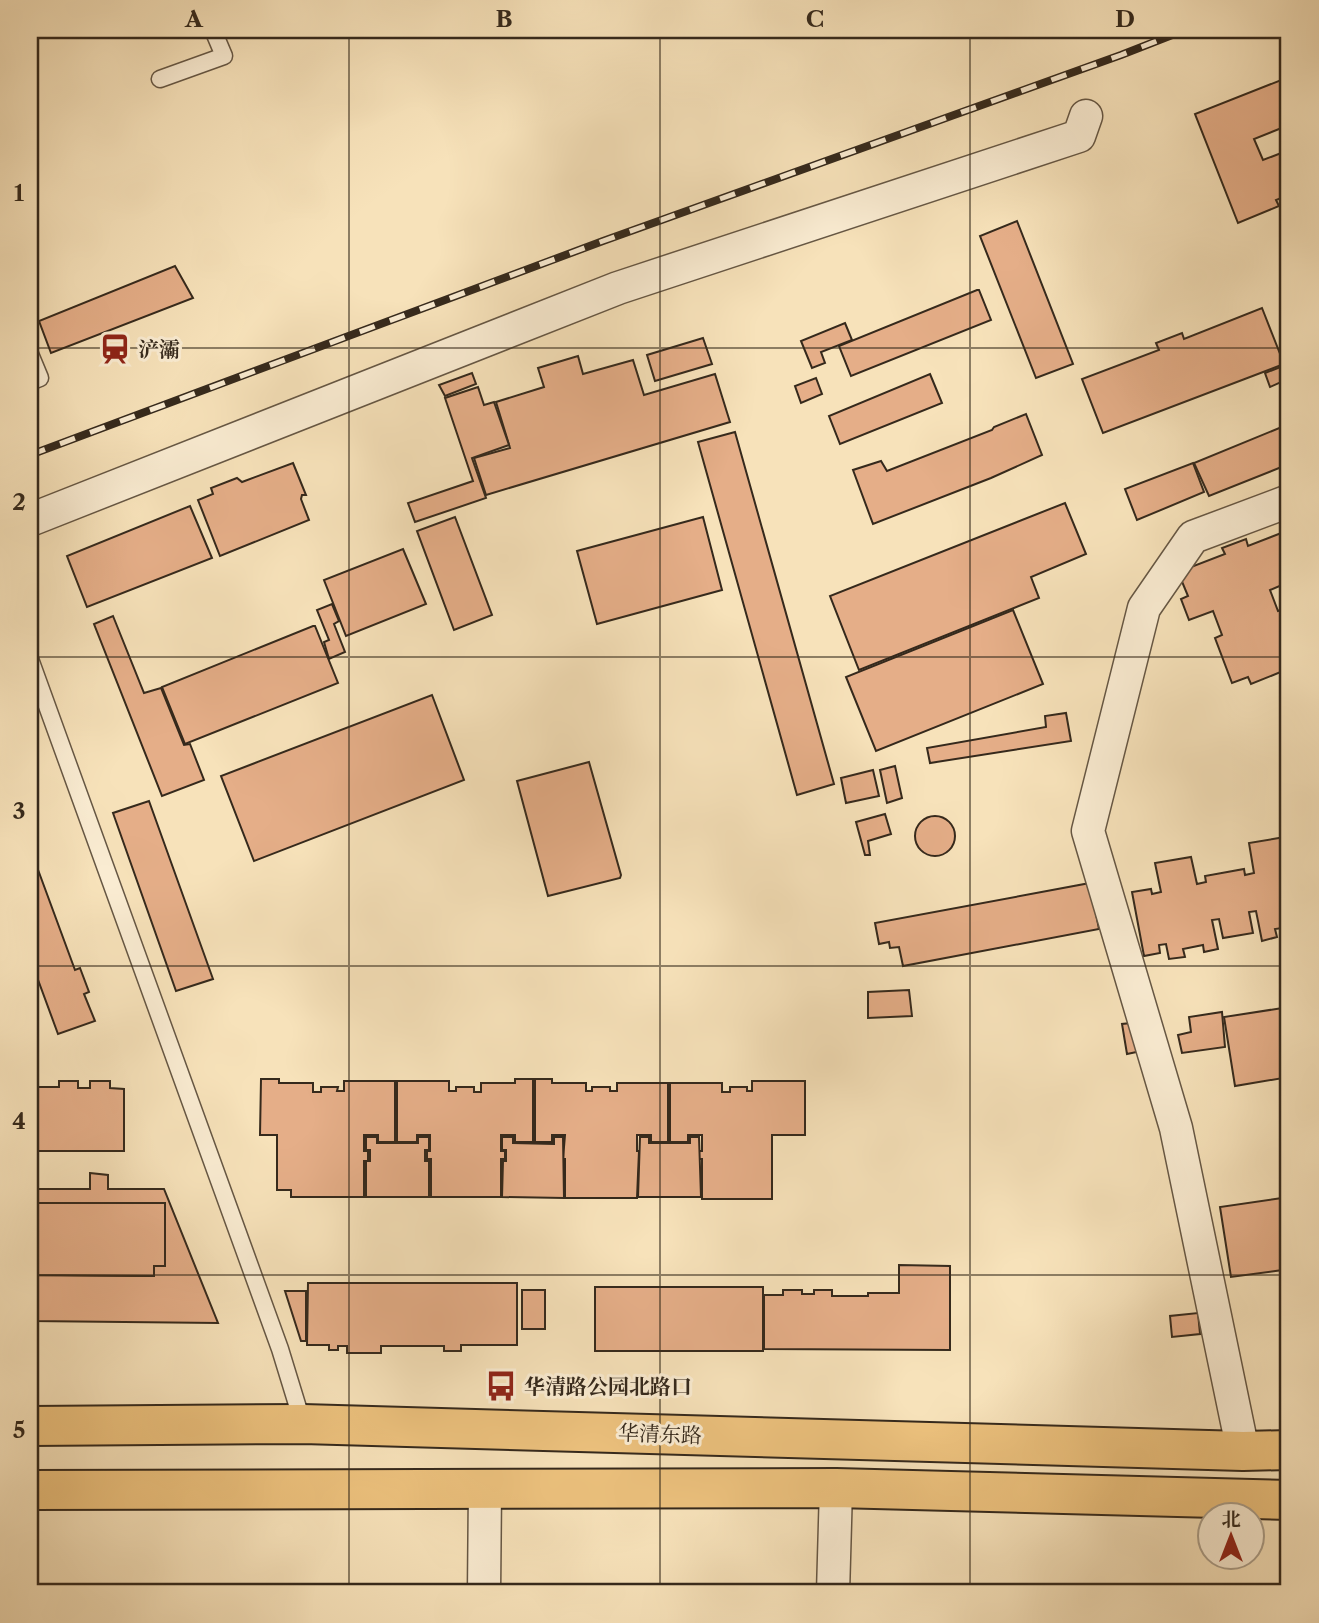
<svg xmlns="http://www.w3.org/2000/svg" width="1319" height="1623" font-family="'Libre Caslon Text','Noto Serif SC',serif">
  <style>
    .building { fill: #e5ae88; stroke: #35291c; stroke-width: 2 }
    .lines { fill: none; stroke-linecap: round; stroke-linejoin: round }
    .service-casing { stroke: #665744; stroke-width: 19 }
    .minor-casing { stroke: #665744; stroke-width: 35 }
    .primary-casing { stroke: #35291c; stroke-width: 42 }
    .service { stroke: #faecd2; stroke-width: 16 }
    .minor { stroke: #faecd2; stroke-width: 32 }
    .primary { stroke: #ecc17d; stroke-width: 38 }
    .rail-casing { stroke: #35291c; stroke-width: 8 }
    .rail { stroke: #faecd2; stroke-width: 5; stroke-dasharray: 16; stroke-linecap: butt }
    .grid { fill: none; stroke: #35291c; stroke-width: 2; stroke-opacity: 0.55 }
    .labels { text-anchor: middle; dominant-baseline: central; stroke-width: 6; stroke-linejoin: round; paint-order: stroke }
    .poi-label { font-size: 21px; font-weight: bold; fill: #35291c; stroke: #faecd2; text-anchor: start }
    .street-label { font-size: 21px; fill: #35291c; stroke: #faecd2 }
    .neatline { fill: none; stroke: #35291c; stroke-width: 2.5 }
    .grid-label { font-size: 23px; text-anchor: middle; font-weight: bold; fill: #35291c }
  </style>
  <rect width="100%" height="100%" fill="#f7e2ba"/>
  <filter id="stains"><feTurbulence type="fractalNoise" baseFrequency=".00286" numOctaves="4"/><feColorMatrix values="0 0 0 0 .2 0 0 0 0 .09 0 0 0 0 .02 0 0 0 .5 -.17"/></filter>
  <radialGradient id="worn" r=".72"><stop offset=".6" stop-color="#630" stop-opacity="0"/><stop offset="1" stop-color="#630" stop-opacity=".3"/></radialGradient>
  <g class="building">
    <polygon points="1289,77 1289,125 1254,139 1263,160 1289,150 1289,195 1276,200 1279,206 1238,223 1195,114"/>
    <polygon points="1017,221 1073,364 1036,378 980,236"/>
    <polygon points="175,266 193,298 51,353 39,321"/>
    <polygon points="977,290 979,290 991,320 851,376 839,346"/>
    <polygon points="1262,308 1284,364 1103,433 1082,379 1159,350 1156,343 1182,333 1184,339"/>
    <polygon points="845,323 852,340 821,352 825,363 812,368 801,341"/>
    <polygon points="703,338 712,364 655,381 647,355"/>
    <polygon points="578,356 583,374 633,360 644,395 715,374 730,422 486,495 474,458 510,448 496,402 544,387 538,368"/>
    <polygon points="1283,366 1288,379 1270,387 1265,373"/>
    <polygon points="472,373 476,384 445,396 439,385"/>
    <polygon points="930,374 942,403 840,444 829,416"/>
    <polygon points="816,378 822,394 801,403 795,386"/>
    <polygon points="478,387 484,405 494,402 509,445 472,458 486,498 415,522 408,503 473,481 445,398"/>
    <polygon points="1026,414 1042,455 991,478 873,524 853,470 881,461 887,471 992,430 994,427"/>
    <polygon points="1289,424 1289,464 1209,496 1194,463"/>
    <polygon points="735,432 834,784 797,795 698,442"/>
    <polygon points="293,463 306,495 302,495 301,499 309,520 220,556 198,500 213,494 211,488 237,478 242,482"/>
    <polygon points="1193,463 1204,492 1137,520 1125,489"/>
    <polygon points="1065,503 1086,554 1031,577 1039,598 859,670 830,596"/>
    <polygon points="190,506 212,558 87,607 67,556"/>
    <polygon points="455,517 492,615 454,630 417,531"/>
    <polygon points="703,517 722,590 597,624 577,551"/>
    <polygon points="1289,530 1289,582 1270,590 1278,611 1285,609 1289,620 1289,661 1285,662 1288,669 1251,684 1248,677 1232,683 1215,638 1222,635 1213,611 1189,620 1181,599 1188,596 1178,572 1225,554 1222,548 1246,539 1248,546"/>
    <polygon points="403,549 426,604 346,636 324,580"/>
    <polygon points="332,604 339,621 334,624 345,652 329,659 324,642 329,640 317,610"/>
    <polygon points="1013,610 1043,684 876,751 846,677"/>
    <polygon points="113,616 144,693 161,688 184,745 190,744 204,780 162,796 94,624"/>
    <polygon points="313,626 315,626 338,683 185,744 162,687"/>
    <polygon points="432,695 464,780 254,861 221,776"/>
    <polygon points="1066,713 1071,741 930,763 927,748 1046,727 1045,716"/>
    <polygon points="589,762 621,875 620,878 548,896 517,781"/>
    <polygon points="895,766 902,798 887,803 880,770"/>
    <polygon points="873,770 879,796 846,803 841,778"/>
    <polygon points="149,801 213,979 176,991 113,813"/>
    <polygon points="885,814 891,834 868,841 870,855 865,855 856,822"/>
    <circle cx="935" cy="836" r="20"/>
    <polygon points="1285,837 1289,861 1289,927 1275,929 1277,937 1262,941 1256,911 1249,912 1253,933 1223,938 1219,919 1212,920 1218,949 1204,952 1203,945 1183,949 1185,957 1169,959 1166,944 1159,945 1160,953 1144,956 1132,892 1151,889 1152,894 1161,892 1155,863 1191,857 1197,884 1206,882 1205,876 1244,869 1245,875 1254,873 1249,843"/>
    <polygon points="30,848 75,970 80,968 89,992 84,994 95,1021 58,1034 30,958"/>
    <polygon points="1090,883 1099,929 903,966 899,947 890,948 889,942 879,944 875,923"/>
    <polygon points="909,990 912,1016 868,1018 868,992"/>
    <polygon points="1289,1007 1289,1077 1235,1086 1224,1017"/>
    <polygon points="1222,1012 1225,1047 1182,1053 1178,1035 1191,1032 1189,1017"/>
    <polygon points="1141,1022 1146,1050 1127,1054 1122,1024"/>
    <polygon points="261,1079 279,1079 279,1083 313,1083 313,1092 321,1092 321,1087 338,1087 337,1091 344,1091 344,1081 395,1081 395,1142 378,1142 378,1135 364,1135 364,1151 368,1151 368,1161 364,1161 364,1197 291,1197 291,1190 277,1190 277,1135 260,1135"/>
    <polygon points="515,1079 533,1079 533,1142 515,1142 515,1135 501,1135 501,1151 505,1151 505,1159 501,1159 501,1197 431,1197 431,1159 427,1159 427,1151 430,1151 430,1135 417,1135 417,1142 397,1142 397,1081 449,1081 449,1091 456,1091 456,1087 474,1087 474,1092 481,1092 481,1083 515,1083"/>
    <polygon points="535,1079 552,1079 552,1083 586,1083 586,1091 592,1091 592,1087 610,1087 610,1091 617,1091 617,1083 668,1083 668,1142 651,1142 651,1135 637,1135 637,1151 639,1151 637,1198 565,1198 565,1159 563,1159 565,1135 552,1135 552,1142 535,1142"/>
    <polygon points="30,1081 31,1087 59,1087 59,1081 78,1081 78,1088 90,1088 90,1081 110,1081 110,1088 124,1089 124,1151 30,1151"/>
    <polygon points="752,1081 805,1081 805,1135 772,1135 772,1199 702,1199 702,1159 699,1159 699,1151 702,1151 702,1135 688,1135 688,1142 670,1142 670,1083 722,1083 722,1092 730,1092 730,1087 747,1087 747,1091 752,1091"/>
    <polygon points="366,1137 377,1137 377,1143 418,1143 418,1137 429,1137 429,1150 425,1150 425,1161 429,1161 429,1197 366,1197 366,1161 370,1161 370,1150 366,1150"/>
    <polygon points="502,1137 513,1137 513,1143 554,1144 554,1137 563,1137 564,1198 502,1197 503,1161 506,1161 506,1150 502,1150"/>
    <polygon points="640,1137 649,1137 649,1143 690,1143 690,1137 699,1137 701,1197 638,1197"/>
    <polygon points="90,1173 108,1175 108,1189 164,1189 218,1323 30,1321 30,1275 154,1276 154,1266 165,1266 165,1203 30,1203 30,1189 90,1189"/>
    <polygon points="1289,1197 1289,1285 1285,1286 1283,1270 1231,1277 1220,1207"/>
    <polygon points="30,1203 165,1203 165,1266 154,1266 154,1276 30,1275"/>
    <polygon points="899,1265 950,1266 950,1350 764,1349 764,1295 783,1295 783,1290 802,1290 802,1294 814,1294 814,1290 832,1290 832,1296 868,1296 868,1293 899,1293"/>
    <polygon points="308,1283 517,1283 517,1345 461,1345 461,1351 444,1351 444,1346 381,1346 381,1353 347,1353 347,1346 338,1346 338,1350 329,1350 329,1345 307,1345"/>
    <rect x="595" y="1287" width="168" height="64"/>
    <rect x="522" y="1290" width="23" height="39"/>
    <polygon points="285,1291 306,1291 306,1341 301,1341"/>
    <polygon points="1198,1313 1200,1334 1172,1337 1170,1316"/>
  </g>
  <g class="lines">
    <g class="service-casing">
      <g id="service">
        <polyline points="160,79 224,56 213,30"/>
        <polyline points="30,354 40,378 30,382"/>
        <polyline points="30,659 280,1349 303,1424"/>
      </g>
    </g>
    <g class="minor-casing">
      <g id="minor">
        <polyline points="30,520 618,288 1079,136 1086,116"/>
        <polyline points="1243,1451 1176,1128 1088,831 1144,608 1193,537 1289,501"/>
        <polyline points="484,1593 485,1488"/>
        <polyline points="833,1593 836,1488"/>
      </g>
    </g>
    <g class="primary-casing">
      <g id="primary">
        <polyline points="30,1426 303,1424 1243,1451 1289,1450"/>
        <polyline points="30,1490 836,1488 1289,1500"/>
      </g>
    </g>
    <use href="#service" class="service"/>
    <use href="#minor" class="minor"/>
    <use href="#primary" class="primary"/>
    <g class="rail-casing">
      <polyline id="rail" points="30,455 603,241 1121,55 1185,30"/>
    </g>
    <use href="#rail" class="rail"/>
  </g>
  <path class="grid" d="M 349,30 L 349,1593M 660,30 L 660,1593M 970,30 L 970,1593M 30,348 L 1289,348M 30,657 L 1289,657M 30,966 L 1289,966M 30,1275 L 1289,1275"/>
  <defs>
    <g id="station-bare" transform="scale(2.415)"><path d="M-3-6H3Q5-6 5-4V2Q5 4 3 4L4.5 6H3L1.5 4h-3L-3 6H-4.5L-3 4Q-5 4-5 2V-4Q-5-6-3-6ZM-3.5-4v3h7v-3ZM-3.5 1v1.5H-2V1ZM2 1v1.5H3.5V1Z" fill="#8f2418" stroke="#faecd2" stroke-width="2.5" paint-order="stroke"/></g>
    <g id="bus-bare" transform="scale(2.415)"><path d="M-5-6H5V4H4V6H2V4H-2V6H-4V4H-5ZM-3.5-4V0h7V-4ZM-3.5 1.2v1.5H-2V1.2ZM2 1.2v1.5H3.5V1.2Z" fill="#8f2418" stroke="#faecd2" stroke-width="2.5" paint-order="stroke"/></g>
  </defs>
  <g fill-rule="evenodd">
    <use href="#station-bare" x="115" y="349"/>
    <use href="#bus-bare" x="501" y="1386"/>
  </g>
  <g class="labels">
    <g class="poi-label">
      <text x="138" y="349">浐灞</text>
      <text x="524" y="1386">华清路公园北路口</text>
    </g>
    <g class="street-label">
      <text transform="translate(660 1434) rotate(2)">华清东路</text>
    </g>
  </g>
  <rect width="1319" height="1623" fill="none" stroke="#f7e2ba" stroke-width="77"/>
  <g transform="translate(1231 1536)"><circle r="33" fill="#faecd2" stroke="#ab9e89" stroke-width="2"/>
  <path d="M0-5L12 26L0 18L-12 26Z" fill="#8f2418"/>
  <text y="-10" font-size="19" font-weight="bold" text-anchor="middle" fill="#35291c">北</text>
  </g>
  <rect x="38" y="38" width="1242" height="1546" class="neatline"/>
  <g class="grid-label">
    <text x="194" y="27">A</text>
    <text x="504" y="27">B</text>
    <text x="815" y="27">C</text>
    <text x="1125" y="27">D</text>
    <text x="19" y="201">1</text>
    <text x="19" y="510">2</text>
    <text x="19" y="819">3</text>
    <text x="19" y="1129">4</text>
    <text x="19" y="1438">5</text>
  </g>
  <rect width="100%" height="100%" filter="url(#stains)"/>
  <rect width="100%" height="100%" fill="url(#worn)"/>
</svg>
